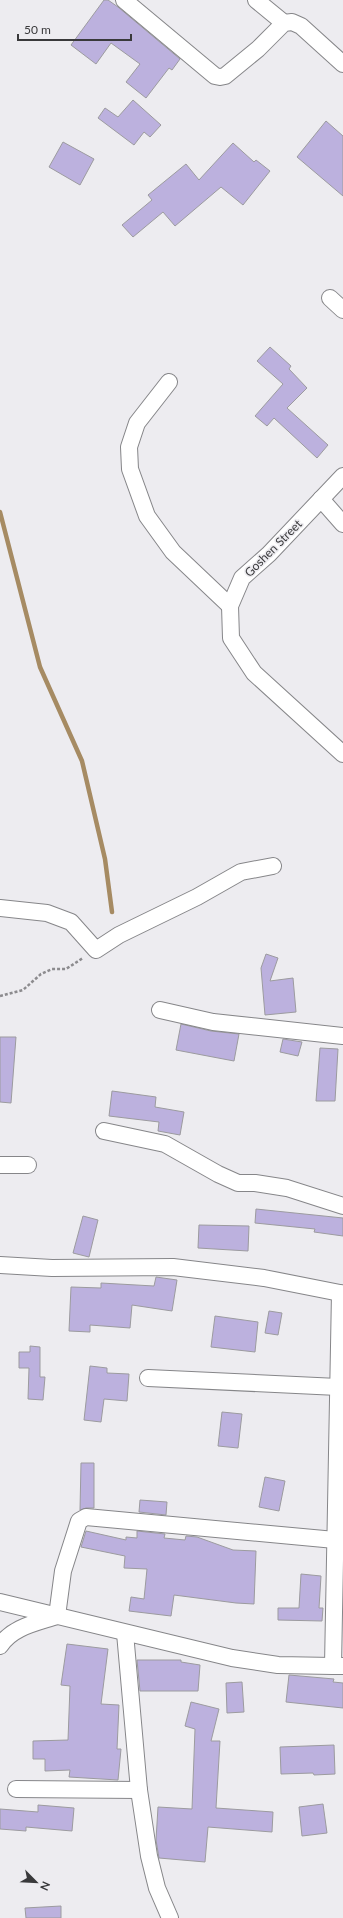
<svg xmlns="http://www.w3.org/2000/svg" width="343" height="1918" font-family="Lato,sans-serif">
  <style>
    .lines { fill: none; stroke-linecap: round; stroke-linejoin: round }
    .stream { stroke: #a68b63; stroke-width: 4.5 }
    .building { fill: #bcb1de; stroke: #9c9b9f }
    .minor-casing { stroke: #868689; stroke-width: 18 }
    .path { stroke: #8c8b8e; stroke-width: 2.5; stroke-dasharray: 3 2; stroke-linecap: butt }
    .minor { stroke: #fff; stroke-width: 16 }
    .labels { text-anchor: middle; dominant-baseline: central; stroke-width: 3; stroke-linejoin: round; paint-order: stroke }
    .street-label { font-size: 12px; fill: #39393b; stroke: #edecf0 }
  </style>
  <rect width="100%" height="100%" fill="#edecf0"/>
  <g class="lines">
    <polyline class="stream" points="0,512 40,667 82,761 105,859 112,912"/>
  </g>
  <g class="building">
    <polygon points="104,0 108,0 118,7 180,59 172,70 169,68 146,98 126,82 140,64 111,43 96,64 71,45"/>
    <polygon points="133,100 161,125 150,137 144,132 134,145 98,118 105,108 118,117"/>
    <polygon points="326,121 343,136 343,196 297,157"/>
    <polygon points="63,142 94,159 80,185 49,167"/>
    <polygon points="233,143 254,162 256,160 270,171 243,205 221,187 175,226 163,212 133,237 122,225 152,200 148,195 186,164 199,180"/>
    <polygon points="270,347 291,366 289,369 307,388 287,408 328,445 317,458 274,418 267,426 255,416 283,384 257,361"/>
    <polygon points="266,954 278,958 270,981 293,978 296,1012 265,1015 261,968"/>
    <polygon points="181,1024 211,1031 239,1034 234,1061 176,1050"/>
    <polygon points="0,1037 16,1037 11,1103 0,1102"/>
    <polygon points="283,1039 302,1042 298,1056 280,1052"/>
    <polygon points="320,1048 338,1049 335,1101 316,1101"/>
    <polygon points="112,1091 156,1097 155,1107 184,1112 180,1135 158,1131 159,1122 109,1116"/>
    <polygon points="256,1209 343,1218 343,1236 314,1232 315,1229 255,1223"/>
    <polygon points="83,1216 98,1220 89,1257 73,1253"/>
    <polygon points="199,1225 249,1226 248,1251 198,1248"/>
    <polygon points="156,1277 177,1280 172,1311 132,1305 130,1328 90,1325 90,1332 69,1331 71,1287 101,1288 101,1283 154,1286"/>
    <polygon points="269,1311 282,1313 278,1335 265,1333"/>
    <polygon points="215,1316 258,1322 255,1352 211,1347"/>
    <polygon points="30,1346 40,1347 40,1377 45,1377 43,1400 28,1399 29,1368 19,1368 19,1352 30,1352"/>
    <polygon points="90,1366 107,1368 107,1373 129,1374 127,1401 104,1399 101,1422 84,1420"/>
    <polygon points="222,1412 242,1414 238,1448 218,1446"/>
    <polygon points="81,1463 94,1463 94,1508 86,1508 80,1510"/>
    <polygon points="265,1477 285,1481 279,1511 259,1507"/>
    <polygon points="140,1500 167,1502 166,1515 139,1512"/>
    <polygon points="86,1531 126,1540 126,1537 137,1538 137,1531 165,1534 164,1538 185,1540 186,1536 197,1537 233,1550 256,1551 254,1604 236,1603 174,1595 171,1616 129,1611 131,1597 144,1599 147,1569 124,1568 125,1556 81,1547"/>
    <polygon points="301,1574 321,1576 319,1608 323,1608 322,1621 278,1620 278,1608 299,1608"/>
    <polygon points="67,1644 108,1649 101,1704 119,1705 117,1749 121,1749 118,1780 69,1777 70,1770 45,1771 45,1759 33,1759 33,1741 68,1740 70,1686 61,1685"/>
    <polygon points="137,1660 181,1660 181,1662 200,1665 198,1691 140,1691"/>
    <polygon points="289,1675 334,1679 333,1682 343,1683 343,1708 286,1702"/>
    <polygon points="242,1682 244,1712 227,1713 226,1683"/>
    <polygon points="191,1702 219,1709 211,1741 220,1741 216,1808 273,1812 272,1832 208,1827 205,1862 159,1858 156,1840 158,1807 192,1809 195,1729 185,1726"/>
    <polygon points="334,1745 335,1774 314,1775 313,1773 281,1774 280,1747"/>
    <polygon points="323,1804 327,1833 302,1836 299,1807"/>
    <polygon points="38,1805 74,1808 72,1831 26,1827 26,1831 0,1829 0,1809 38,1812"/>
    <polygon points="61,1906 61,1918 26,1918 25,1908"/>
  </g>
  <g class="lines">
    <g class="minor-casing">
      <g id="minor">
        <polyline points="124,0 215,76 220,77 225,76 258,49 284,23 292,22 301,26 343,64"/>
        <polyline points="256,0 284,23"/>
        <polyline points="330,298 343,310"/>
        <polyline points="169,382 137,423 129,447 130,469 147,516 173,552 230,606"/>
        <polyline points="343,476 269,554 242,578 230,606 231,638 254,673 343,754"/>
        <polyline points="321,499 343,524"/>
        <polyline points="0,908 47,913 71,922 96,950 119,935 197,897 241,872 273,866"/>
        <polyline points="160,1010 213,1022 343,1036"/>
        <polyline points="104,1131 165,1144 218,1174 238,1183 255,1183 287,1188 343,1206"/>
        <polyline points="0,1165 28,1165"/>
        <polyline points="0,1265 52,1268 173,1267 264,1278 340,1293"/>
        <polyline points="343,1294 340,1293 333,1666 343,1666"/>
        <polyline points="148,1378 338,1387"/>
        <polyline points="0,1602 232,1658 278,1665 333,1666"/>
        <polyline points="125,1633 139,1790 149,1856 157,1888 170,1918"/>
        <path d="M 0,1646 C 12,1627 36,1623 57,1616 L 63,1571 L 79,1521 L 86,1517 L 335,1540"/>
        <polyline points="16,1789 139,1790"/>
      </g>
    </g>
    <polyline class="path" points="0,996 23,990 41,974 52,969 66,969 83,958"/>
    <use href="#minor" class="minor"/>
  </g>
  <g class="labels">
    <g class="street-label">
      <text transform="translate(273 548) rotate(-45)">Goshen Street</text>
    </g>
  </g>
  <g transform="translate(36 1882) rotate(114)" stroke="#edecf0" stroke-width="3" paint-order="stroke">
  <path d="M0-3L7 15L0 10L-7 15Z" fill="#39393b"/>
  <text y="-6" font-size="11" font-weight="bold" text-anchor="middle" fill="#39393b">N</text>
  </g>
  <path d="M18 34v6h113v-6" fill="none" stroke="#39393b" stroke-width="2"/>
  <text x="24" y="34" font-size="12" fill="#39393b" stroke="#edecf0" stroke-width="3" paint-order="stroke">50 m</text>
</svg>
